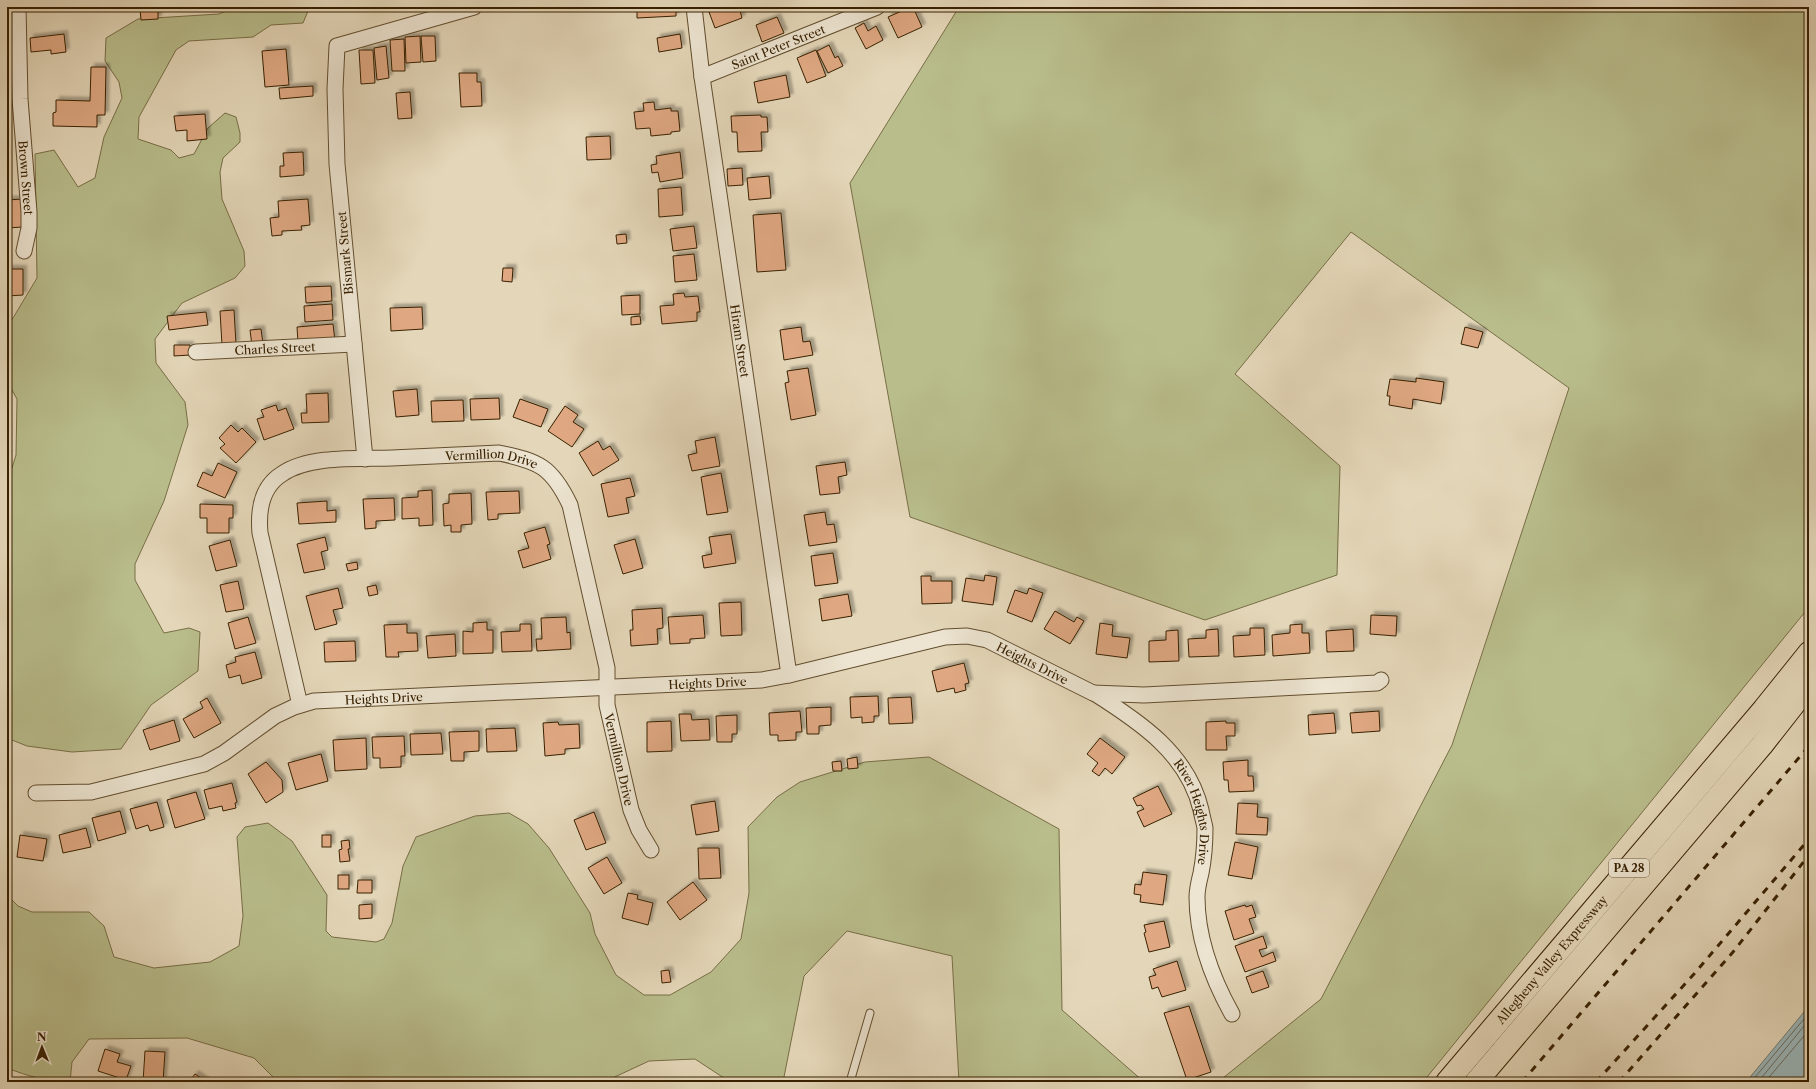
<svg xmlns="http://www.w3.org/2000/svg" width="1816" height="1089" font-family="'Libre Caslon Text',serif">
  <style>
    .green { fill: #b9bd8c; stroke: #786e46 }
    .water { fill: #9bb7bb; stroke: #737b70 }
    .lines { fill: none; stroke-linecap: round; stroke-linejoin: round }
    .shore { stroke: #696c5e; stroke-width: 1 }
    .building { fill: #dfa882; stroke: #372000; filter: url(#shadow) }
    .service-casing { stroke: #624e2e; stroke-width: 9 }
    .minor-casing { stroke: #624e2e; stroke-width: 17 }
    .motorway-casing { stroke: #372000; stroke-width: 24 }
    .service { stroke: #ede5d2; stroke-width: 7 }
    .minor { stroke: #ede5d2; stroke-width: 15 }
    .motorway { stroke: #e4d7b9; stroke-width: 22 }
    .rail { stroke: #372000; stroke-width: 3; stroke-dasharray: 7 7; stroke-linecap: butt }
    .labels { text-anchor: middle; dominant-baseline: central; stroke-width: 3; stroke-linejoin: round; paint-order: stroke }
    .shield { fill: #ede5d2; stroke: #6e5b3f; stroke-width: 1 }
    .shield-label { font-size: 11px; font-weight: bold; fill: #372000 }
    .street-label { font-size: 12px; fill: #372000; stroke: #ede5d2 }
  </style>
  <defs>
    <filter id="shadow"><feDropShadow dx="3.5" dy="-3.5" stdDeviation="1" flood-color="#0004"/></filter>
  </defs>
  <rect width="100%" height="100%" fill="#e4d7b9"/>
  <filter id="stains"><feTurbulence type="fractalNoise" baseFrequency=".005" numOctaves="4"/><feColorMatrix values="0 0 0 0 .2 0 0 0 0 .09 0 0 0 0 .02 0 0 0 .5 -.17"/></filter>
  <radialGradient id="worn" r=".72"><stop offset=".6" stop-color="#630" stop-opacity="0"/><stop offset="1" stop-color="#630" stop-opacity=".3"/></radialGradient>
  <g class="green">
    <polygon points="234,7 303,7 308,11 303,23 271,25 253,37 189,41 176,50 139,117 138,139 171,150 179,158 194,154 208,128 225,113 236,117 240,133 240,142 223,158 220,172 222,199 244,251 245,266 235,278 182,303 155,339 156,363 185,402 188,425 164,501 135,564 135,580 164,633 189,628 200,632 198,671 151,705 121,749 72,752 27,746 7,738 7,484 16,455 17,399 7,381 7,328 37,278 35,154 54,150 78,187 95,178 104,137 122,98 119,82 105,61 106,38 138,19 219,14"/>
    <polygon points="959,7 1809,7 1809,607 1423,1082 1218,1082 1321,999 1452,745 1569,388 1351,232 1235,374 1340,466 1337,575 1205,620 910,517 850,183"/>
    <path d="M 929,757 L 1059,829 L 1062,1010 L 1144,1082 L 959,1082 L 952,956 L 847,931 L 804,976 L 783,1082 L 730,1082 L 695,1059 L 649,1061 L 604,1082 L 278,1082 L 254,1058 L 187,1038 L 89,1039 L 72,1062 L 70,1082 C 47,1082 28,1076 7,1068 L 7,895 L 18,906 L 32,912 L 89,912 L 104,926 L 114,957 L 154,968 L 210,962 L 239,946 L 243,916 L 237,837 L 245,827 L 268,823 L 292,841 L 327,895 L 326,931 L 332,937 L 376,942 L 384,939 L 392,923 L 403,866 L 416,837 L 475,816 L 509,813 L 528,824 L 549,848 L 590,913 L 595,934 L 616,975 L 644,995 L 670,995 L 711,972 L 741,939 L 749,893 L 748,827 L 777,797 L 800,782 L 865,762 Z"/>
  </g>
  <polygon class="water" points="1809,1006 1809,1082 1746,1082"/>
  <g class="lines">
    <g class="shore">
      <polyline points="1751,1082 1809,1013"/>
      <polyline points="1758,1082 1809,1020"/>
      <polyline points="1765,1082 1809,1030"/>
    </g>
  </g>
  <g class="building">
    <polygon points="637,7 676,7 676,16 637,18"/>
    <polygon points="711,7 724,7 712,11"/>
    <polygon points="725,7 739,7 742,18 715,28 709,12"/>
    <polygon points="911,7 913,7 922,27 898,38 888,17"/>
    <polygon points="140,9 158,9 158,19 141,20"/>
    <polygon points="777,17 784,33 762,42 756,25"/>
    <polygon points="864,23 868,31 876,26 883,40 866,49 855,28"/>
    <polygon points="64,34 66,52 51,54 51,50 31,52 30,38"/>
    <polygon points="680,34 682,48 659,52 657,38"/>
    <polygon points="420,36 421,62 406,63 405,37"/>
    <polygon points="421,36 435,36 436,61 423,62"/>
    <polygon points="404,39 405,71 392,71 390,40"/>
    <polygon points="829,45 835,58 838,56 843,66 828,73 817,51"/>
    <polygon points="386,46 389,78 377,80 374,48"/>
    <polygon points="286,49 289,85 265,87 262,51"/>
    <polygon points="359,50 373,50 375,83 361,84"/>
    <polygon points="816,50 826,76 807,83 797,58"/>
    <polygon points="91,67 106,67 105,115 97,115 97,127 53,126 53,113 56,112 56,100 90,101"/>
    <polygon points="459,73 477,73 477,82 481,82 482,106 461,107"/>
    <polygon points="786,75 790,97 758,103 754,82"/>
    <polygon points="313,86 313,96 280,99 279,88"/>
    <polygon points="410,92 412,118 398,119 396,93"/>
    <polygon points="654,102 655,110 671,108 671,111 678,111 680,131 671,132 671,134 651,136 650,128 636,129 634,112 644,111 643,103"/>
    <polygon points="205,114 207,139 187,141 187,130 176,131 174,116"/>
    <polygon points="761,115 761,117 767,117 768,132 761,132 762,151 738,152 737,132 732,132 731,116"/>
    <polygon points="610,136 611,159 587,160 586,137"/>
    <polygon points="303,152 304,175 280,177 280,166 284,166 283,153"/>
    <polygon points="680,152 683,178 660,182 658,172 652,173 651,165 657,164 656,156"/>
    <polygon points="742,168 743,185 728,186 727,169"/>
    <polygon points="769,176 771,198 749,200 747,178"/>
    <polygon points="681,187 683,215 659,217 658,189"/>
    <polygon points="23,199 23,227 7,228 7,200"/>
    <polygon points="308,199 310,225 301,226 302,230 282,231 282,235 272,236 270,218 279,217 278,201"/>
    <polygon points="781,213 786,270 757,272 753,215"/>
    <polygon points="694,226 697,248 673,251 670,229"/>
    <polygon points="626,234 627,243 617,244 616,235"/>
    <polygon points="694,254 697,280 675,282 673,256"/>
    <polygon points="503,268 513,268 512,282 502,281"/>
    <polygon points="7,269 23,269 23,295 7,296"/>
    <polygon points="331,286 332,301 306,303 305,287"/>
    <polygon points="684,293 685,297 698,296 700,312 697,312 697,321 662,324 660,306 674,305 673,294"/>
    <polygon points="640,295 640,314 622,315 621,296"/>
    <polygon points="332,304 333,320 305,322 304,306"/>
    <polygon points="422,307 423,329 391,331 390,308"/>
    <polygon points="234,310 236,344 222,345 220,311"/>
    <polygon points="206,312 208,325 169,330 167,316"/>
    <polygon points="640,316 641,324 631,325 631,317"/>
    <polygon points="333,324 335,341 298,343 297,327"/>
    <polygon points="801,327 803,342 810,341 813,355 784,360 780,330"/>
    <polygon points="1465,327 1483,332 1478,348 1461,344"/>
    <polygon points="261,329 263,344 252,346 250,330"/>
    <polygon points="174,345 190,345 190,355 174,356"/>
    <polygon points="808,368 816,415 791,420 785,383 789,382 787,371"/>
    <polygon points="1416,378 1444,382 1441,404 1413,399 1412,409 1389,405 1390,396 1387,396 1390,379 1416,382"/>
    <polygon points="417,389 419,415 396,417 393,391"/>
    <polygon points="328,393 329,422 302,423 301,413 307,413 306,394"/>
    <polygon points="499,398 500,419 471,420 470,399"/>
    <polygon points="520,399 548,409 541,427 513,417"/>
    <polygon points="463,400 464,421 432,422 431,401"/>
    <polygon points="276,405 278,411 286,408 294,429 264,440 257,419 264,417 261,410"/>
    <polygon points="565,406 578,415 573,422 584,429 572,447 548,431"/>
    <polygon points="231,425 238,432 242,428 256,442 236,463 220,448 225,444 219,438"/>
    <polygon points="715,437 720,466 692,471 688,455 697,453 695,441"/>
    <polygon points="598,441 603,450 610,446 619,460 593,476 579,453"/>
    <polygon points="845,462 847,475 838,477 840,493 820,495 816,466"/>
    <polygon points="218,463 237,472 225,498 197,486 203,472 212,476"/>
    <polygon points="721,473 728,512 707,515 701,477"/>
    <polygon points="630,478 635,496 626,498 629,513 608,517 601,484"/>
    <polygon points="432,490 433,525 419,526 419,518 402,519 402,498 418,497 418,491"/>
    <polygon points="519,491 520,513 498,514 498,519 488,520 486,492"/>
    <polygon points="471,493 472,524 461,525 461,532 451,532 451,525 444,526 443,504 449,503 449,494"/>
    <polygon points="394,498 395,520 376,521 376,528 365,529 363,499"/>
    <polygon points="327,501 327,511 336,510 336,522 299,524 297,503"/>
    <polygon points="200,504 233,505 233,518 229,518 229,533 207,533 207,518 200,518"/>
    <polygon points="825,512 827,525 834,524 837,542 809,546 804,515"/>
    <polygon points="545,527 550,544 547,545 551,559 523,568 518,551 529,548 524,533"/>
    <polygon points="731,534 736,563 704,568 702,556 712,554 709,537"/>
    <polygon points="325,537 328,550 321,552 325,569 304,573 297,544"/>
    <polygon points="635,539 643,568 623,574 614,545"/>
    <polygon points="230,540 237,566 216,571 209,546"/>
    <polygon points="833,553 838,583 815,586 811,556"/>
    <polygon points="357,562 358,569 348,571 346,564"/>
    <polygon points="985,575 997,577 993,605 962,601 966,578 984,581"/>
    <polygon points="921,576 931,576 931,581 952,581 952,603 922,604"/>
    <polygon points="238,581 244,609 226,612 220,585"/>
    <polygon points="376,585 378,594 369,596 367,587"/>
    <polygon points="338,588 343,608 333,610 337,624 315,630 306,596"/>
    <polygon points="1029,588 1043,593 1032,622 1007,612 1015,590 1027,594"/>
    <polygon points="848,594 852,616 822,621 819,599"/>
    <polygon points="741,602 742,635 721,636 719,603"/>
    <polygon points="662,608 663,628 657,629 658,644 631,646 630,630 633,630 632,610"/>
    <polygon points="1055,611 1074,622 1077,617 1084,621 1070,644 1044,629"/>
    <polygon points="703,615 705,638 690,639 690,643 670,644 668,617"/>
    <polygon points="1371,615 1397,616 1396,636 1370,634"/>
    <polygon points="248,617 256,643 235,649 228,623"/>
    <polygon points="566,617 567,633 570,632 571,649 537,651 536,639 542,639 541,618"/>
    <polygon points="487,622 487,630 493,630 493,653 463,654 463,631 473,632 473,623"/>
    <polygon points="1100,623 1113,625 1112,636 1130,638 1127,658 1096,654"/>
    <polygon points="407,624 407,633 417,633 418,651 398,652 399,657 386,657 384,625"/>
    <polygon points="520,624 531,624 532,651 502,652 501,632 520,631"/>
    <polygon points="1302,624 1302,633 1309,633 1310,653 1273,656 1272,635 1290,633 1290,625"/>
    <polygon points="1250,628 1264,628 1265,655 1234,657 1233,636 1250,635"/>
    <polygon points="1218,629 1219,656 1189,657 1188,639 1206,638 1206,630"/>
    <polygon points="1353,629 1354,651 1327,652 1326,631"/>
    <polygon points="1178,630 1179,661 1149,662 1149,641 1166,640 1166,631"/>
    <polygon points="455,634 456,656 428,658 426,636"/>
    <polygon points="355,641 356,661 325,662 324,642"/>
    <polygon points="255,652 262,678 242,684 240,675 229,678 226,665 236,662 235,657"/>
    <polygon points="964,663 969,683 965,684 966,690 955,693 954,688 937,692 932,671"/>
    <polygon points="878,696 879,716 874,716 874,722 862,723 862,717 851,718 850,697"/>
    <polygon points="911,697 913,723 889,724 888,698"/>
    <polygon points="207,698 221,723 194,738 183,719 203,708 200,702"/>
    <polygon points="831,707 831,725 819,726 819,734 807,734 806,708"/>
    <polygon points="800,711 802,732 796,732 796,740 778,741 778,735 770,735 769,713"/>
    <polygon points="1379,711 1380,731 1352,733 1350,713"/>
    <polygon points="1334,713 1336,733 1309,735 1308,715"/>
    <polygon points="679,714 691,714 692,720 709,719 710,740 681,741"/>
    <polygon points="737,715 737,734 732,734 732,742 717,742 716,716"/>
    <polygon points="174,720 180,741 150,750 143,730"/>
    <polygon points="671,721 672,751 647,752 647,722"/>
    <polygon points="1226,721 1226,723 1235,723 1235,736 1226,736 1227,750 1206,750 1206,722"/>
    <polygon points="558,722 559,725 579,724 580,748 565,749 565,754 545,756 543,723"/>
    <polygon points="515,728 517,751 487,752 486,729"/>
    <polygon points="479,731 479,751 464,752 464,761 451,761 449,732"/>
    <polygon points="441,733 443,754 411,755 410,734"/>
    <polygon points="404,736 405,756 401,756 401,767 380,768 380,758 373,758 372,737"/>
    <polygon points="366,738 367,769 335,771 333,740"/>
    <polygon points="1100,738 1125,757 1112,774 1105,768 1099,776 1092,771 1098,763 1087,754"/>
    <polygon points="321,754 328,781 296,790 288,763"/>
    <polygon points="857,757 858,768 848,769 847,759"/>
    <polygon points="1248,760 1248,776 1253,776 1254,791 1229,792 1228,780 1224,780 1223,762"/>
    <polygon points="841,761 842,771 833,771 832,762"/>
    <polygon points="266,762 282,780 283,792 266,803 248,774"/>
    <polygon points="232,783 237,802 235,803 236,808 223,811 222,806 209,809 204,790"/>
    <polygon points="1158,786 1172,814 1144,827 1137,812 1144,809 1141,805 1137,806 1133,798"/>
    <polygon points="196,792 205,819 175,828 167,800"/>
    <polygon points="715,801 719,831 696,835 691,805"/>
    <polygon points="157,802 164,827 150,831 148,825 136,829 130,809"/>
    <polygon points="1238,803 1258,804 1257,817 1268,818 1267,835 1236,834"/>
    <polygon points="120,811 126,833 98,841 92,818"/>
    <polygon points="594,812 606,843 586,850 574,820"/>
    <polygon points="86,828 91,847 63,853 59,835"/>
    <polygon points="20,835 47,839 43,861 17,857"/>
    <rect x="322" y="835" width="9" height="12"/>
    <polygon points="349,840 350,849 348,849 350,861 340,862 339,850 342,849 341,841"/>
    <polygon points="1235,842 1258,847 1252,879 1228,875"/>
    <polygon points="698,848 719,848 721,878 699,879"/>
    <polygon points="607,857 622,883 604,894 588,868"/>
    <polygon points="1143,872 1167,875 1163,905 1140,902 1141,895 1134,894 1135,884 1141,885"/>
    <rect x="338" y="875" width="11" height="14"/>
    <polygon points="358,880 372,880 372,893 357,893"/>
    <polygon points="693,882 707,900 680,920 667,902"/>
    <polygon points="628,893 638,895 637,899 653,903 648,925 622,918"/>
    <polygon points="372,904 372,918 359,919 359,905"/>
    <polygon points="1245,905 1246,907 1252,905 1256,917 1249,919 1254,933 1234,940 1225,911"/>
    <polygon points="1164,921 1170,947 1149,952 1144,933 1146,932 1144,925"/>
    <polygon points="1263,936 1267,948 1259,950 1262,957 1273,952 1276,961 1245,972 1235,946"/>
    <polygon points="1177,961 1186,990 1162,997 1158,987 1152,989 1149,977 1156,975 1153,969"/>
    <polygon points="669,970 671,982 662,983 661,971"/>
    <polygon points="1263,971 1269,987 1252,993 1246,977"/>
    <polygon points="1189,1006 1211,1072 1187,1080 1164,1013"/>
    <polygon points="105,1049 120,1054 117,1062 131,1066 126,1080 98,1071"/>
    <polygon points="145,1051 165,1052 163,1082 143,1082"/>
    <polygon points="195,1074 207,1082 189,1082"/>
  </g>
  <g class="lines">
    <g class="service-casing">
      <polyline id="service" points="850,1082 870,1013"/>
    </g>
    <g class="minor-casing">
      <g id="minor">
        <path id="s1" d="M 18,7 L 20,99 L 29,212 L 29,228 L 24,251"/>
        <path id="s2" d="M 694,7 L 702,77 L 789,675"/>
        <path id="s3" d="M 702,77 L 877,7"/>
        <path id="s4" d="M 196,352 L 354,344"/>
        <polyline points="365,459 337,164 335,89 337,46 474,7"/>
        <path id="s5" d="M 1094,693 C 1140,722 1188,754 1201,810 C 1202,816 1204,822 1205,828 C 1205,843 1204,858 1201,873 C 1199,881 1197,889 1197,897 C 1197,938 1212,978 1232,1014"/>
        <path id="s6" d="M 300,705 L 260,533 C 258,511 261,487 282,474 C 309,455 360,459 392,458 C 428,456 463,455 499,453 C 539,461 552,467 570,505 L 607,668 L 607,705 L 631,810 L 639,830 L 651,850"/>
        <path id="s7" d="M 36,793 L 91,792 L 204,764 L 224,753 L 275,716 L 294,707 L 314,701 L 762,680 L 789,675 L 945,637 L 967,636 L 987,640 L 1093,693 L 1144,695 L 1377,683 L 1381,680"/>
      </g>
    </g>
    <g class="motorway-casing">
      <g id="motorway">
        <path id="s8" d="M 1447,1082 L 1764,709 L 1809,653"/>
        <polyline points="1476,1082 1762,745 1809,685"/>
      </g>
    </g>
    <use href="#service" class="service"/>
    <use href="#minor" class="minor"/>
    <use href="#motorway" class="motorway"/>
    <g class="rail">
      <polyline points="1522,1082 1809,746"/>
      <polyline points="1596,1082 1694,974 1809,839"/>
      <polyline points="1619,1082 1733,952 1809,855"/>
    </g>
  </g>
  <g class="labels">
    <rect class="shield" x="1609" y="859" width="40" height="18" rx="3"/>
    <g class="shield-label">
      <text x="1629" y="868">PA 28</text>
    </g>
    <g class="street-label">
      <text stroke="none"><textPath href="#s3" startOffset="82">Saint Peter Street</textPath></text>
      <text stroke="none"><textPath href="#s1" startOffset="171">Brown Street</textPath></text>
      <text transform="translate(345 253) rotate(-95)">Bismark Street</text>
      <text stroke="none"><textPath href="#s2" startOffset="337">Hiram Street</textPath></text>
      <text stroke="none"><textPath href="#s4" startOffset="79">Charles Street</textPath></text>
      <text stroke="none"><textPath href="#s6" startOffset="456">Vermillion Drive</textPath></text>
      <text stroke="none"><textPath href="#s7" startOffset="1029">Heights Drive</textPath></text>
      <text stroke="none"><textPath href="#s7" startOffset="693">Heights Drive</textPath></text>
      <text stroke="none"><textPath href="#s7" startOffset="369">Heights Drive</textPath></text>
      <text stroke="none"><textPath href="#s6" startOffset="816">Vermillion Drive</textPath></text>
      <text stroke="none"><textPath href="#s5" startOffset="163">River Heights Drive</textPath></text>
      <text stroke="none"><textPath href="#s8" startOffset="161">Allegheny Valley Expressway</textPath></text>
    </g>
  </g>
  <rect width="1816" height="1089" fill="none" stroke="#e4d7b9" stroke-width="24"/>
  <rect x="8" y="8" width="1800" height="1073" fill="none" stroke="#372000" stroke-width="2"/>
  <rect x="12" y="12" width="1792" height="1065" fill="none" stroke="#372000"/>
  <g transform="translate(42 1047) rotate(359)" stroke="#ede5d2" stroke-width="3" paint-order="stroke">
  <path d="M0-3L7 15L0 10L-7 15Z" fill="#372000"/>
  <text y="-6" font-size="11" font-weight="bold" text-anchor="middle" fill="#372000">N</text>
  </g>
  <rect width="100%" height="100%" filter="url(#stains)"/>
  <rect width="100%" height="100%" fill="url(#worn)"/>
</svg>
